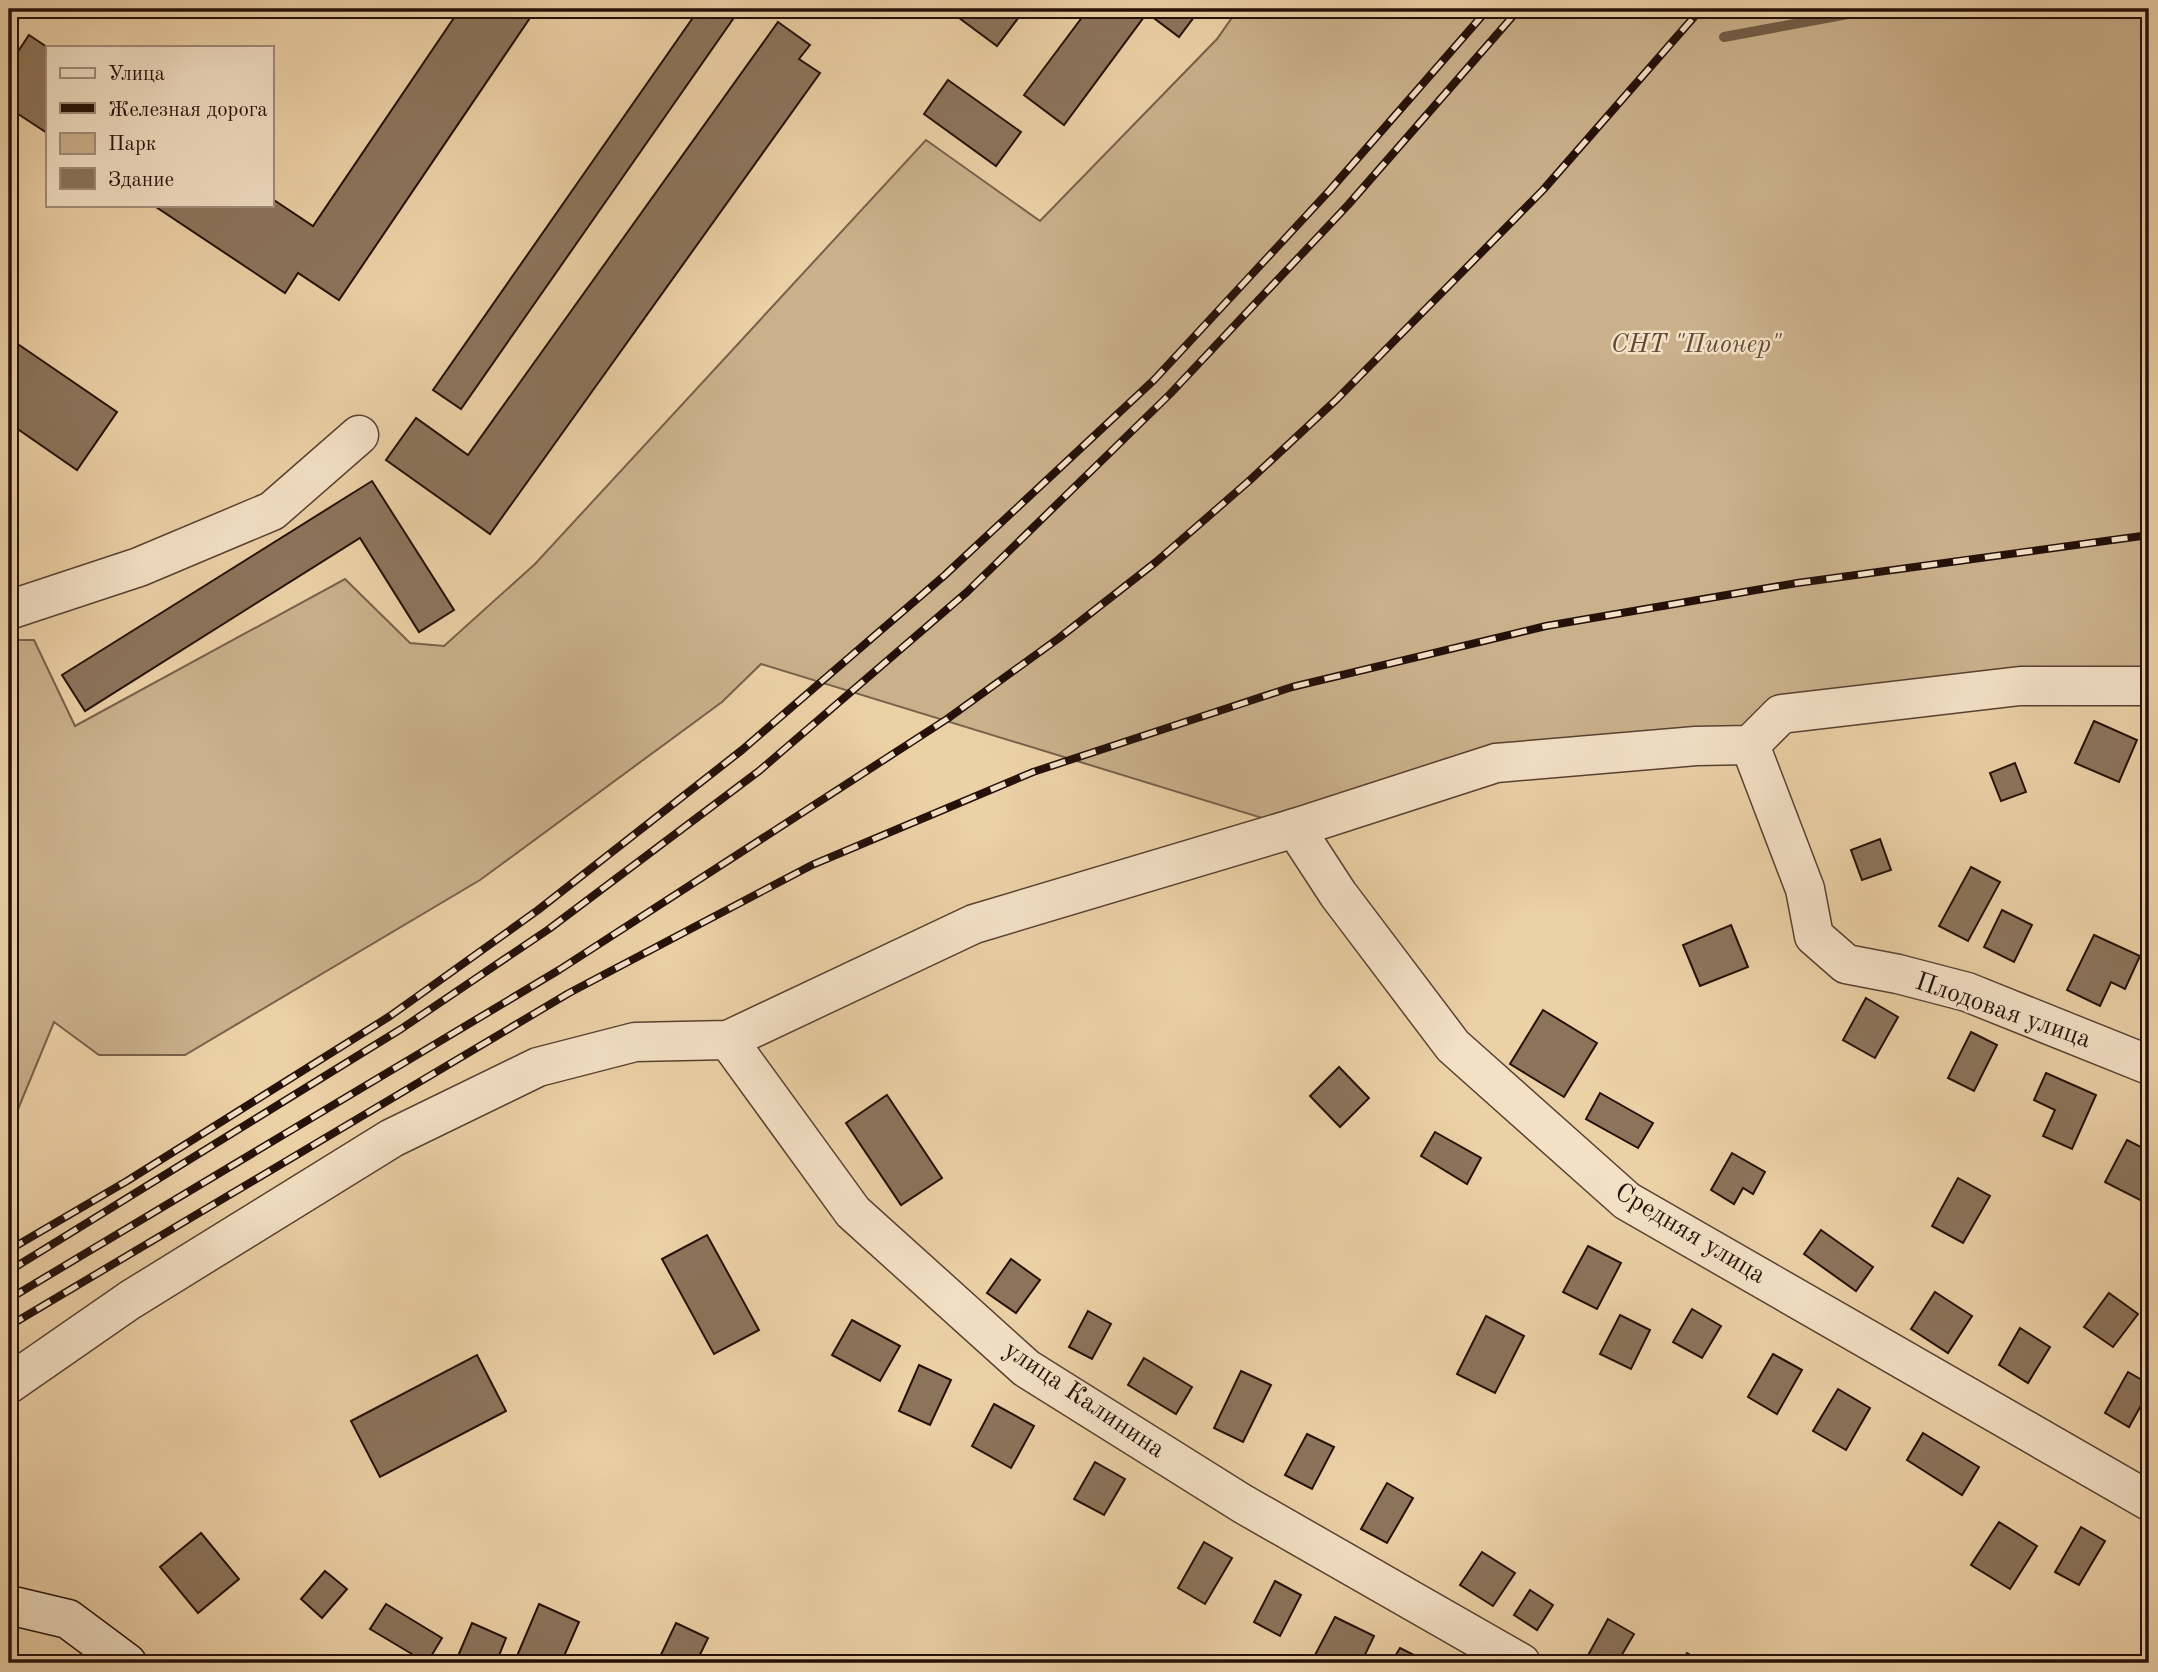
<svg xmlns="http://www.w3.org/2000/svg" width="2158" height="1672" font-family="'Old Standard TT',serif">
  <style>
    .green { fill: #cab08b; stroke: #78604a; stroke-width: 2 }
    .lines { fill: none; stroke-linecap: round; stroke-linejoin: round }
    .stream { stroke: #745d47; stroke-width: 10 }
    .building { fill: #8c745b; stroke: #251109; stroke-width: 2 }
    .street-casing { stroke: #574130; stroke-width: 41 }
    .secondary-casing { stroke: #251109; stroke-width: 41 }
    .street { stroke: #f3e0c5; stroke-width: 38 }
    .secondary { stroke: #f3e0c5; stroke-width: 38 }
    .rail-casing { stroke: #251109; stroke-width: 8 }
    .rail { stroke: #f3e0c5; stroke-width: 5; stroke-dasharray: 16; stroke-linecap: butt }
    .labels { text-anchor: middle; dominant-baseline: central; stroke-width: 5; stroke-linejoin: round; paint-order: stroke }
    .park-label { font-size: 26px; font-style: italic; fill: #5f4936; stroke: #f3e0c5 }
    .street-label { font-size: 26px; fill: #251109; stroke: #f3e0c5 }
  </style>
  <rect width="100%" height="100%" fill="#ecd0a6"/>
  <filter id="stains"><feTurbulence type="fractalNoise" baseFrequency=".00286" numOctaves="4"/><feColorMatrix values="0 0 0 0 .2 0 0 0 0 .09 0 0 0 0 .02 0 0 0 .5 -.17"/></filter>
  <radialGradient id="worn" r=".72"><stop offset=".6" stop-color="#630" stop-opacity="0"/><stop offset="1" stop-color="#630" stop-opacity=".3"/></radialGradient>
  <polygon class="green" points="1238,9 2149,9 2149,686 1781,714 1750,745 1496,763 1295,828 761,664 722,702 480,880 185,1055 99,1055 54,1022 9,1131 9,640 34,640 75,726 345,579 410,643 444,646 535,564 926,140 1040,221 1217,39"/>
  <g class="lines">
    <polyline class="stream" points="1724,37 1875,9"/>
  </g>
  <g class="building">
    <polygon points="460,9 536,9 339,300 298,273 285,293 153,205 271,205 271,198 313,226"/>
    <polygon points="699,9 740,9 461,409 433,390"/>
    <polygon points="947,9 1025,9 997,46"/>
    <polygon points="1074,9 1200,9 1179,37 1147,13 1064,125 1024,95 1083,16"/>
    <polygon points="778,22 810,45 799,59 820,73 490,534 386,460 416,418 468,455"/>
    <polygon points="29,35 47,47 47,133 9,108 9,65"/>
    <polygon points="948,80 1021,132 996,166 924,114"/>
    <polygon points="9,338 117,412 77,470 9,423"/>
    <polygon points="372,481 454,610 419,632 360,538 85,711 62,675"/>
    <polygon points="2094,721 2137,740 2119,782 2075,763"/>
    <polygon points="2015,763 2026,792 2001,801 1990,773"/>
    <polygon points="1880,839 1891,870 1862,880 1851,850"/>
    <polygon points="1971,867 2000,882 1968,941 1939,926"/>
    <polygon points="2002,910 2032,925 2014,962 1984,947"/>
    <polygon points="1731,925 1748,967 1700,986 1683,945"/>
    <polygon points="2094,935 2140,956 2125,989 2111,982 2100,1006 2067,990"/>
    <polygon points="1866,998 1898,1017 1875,1058 1843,1040"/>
    <polygon points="1543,1010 1597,1043 1564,1097 1510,1064"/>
    <polygon points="1971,1032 1997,1045 1974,1091 1948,1078"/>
    <polygon points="1339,1067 1369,1098 1340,1127 1310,1096"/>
    <polygon points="2046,1073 2096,1095 2072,1149 2043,1136 2055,1110 2034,1100"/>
    <polygon points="1600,1093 1653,1123 1638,1148 1586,1119"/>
    <polygon points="887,1095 942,1178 901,1205 846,1123"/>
    <polygon points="1435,1132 1481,1158 1467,1184 1421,1156"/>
    <polygon points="2127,1140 2149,1151 2149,1193 2144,1202 2105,1182"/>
    <polygon points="1732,1153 1765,1172 1753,1194 1743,1188 1734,1204 1711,1190"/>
    <polygon points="1958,1178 1990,1196 1963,1243 1932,1226"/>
    <polygon points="1821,1230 1873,1267 1856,1291 1804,1254"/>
    <polygon points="707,1235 759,1330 714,1354 662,1259"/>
    <polygon points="1588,1246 1621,1263 1597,1309 1563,1292"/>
    <polygon points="1011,1259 1040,1280 1016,1313 987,1293"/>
    <polygon points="1935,1292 1972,1316 1948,1353 1911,1329"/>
    <polygon points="2109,1293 2138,1314 2113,1347 2084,1327"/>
    <polygon points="1692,1309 1721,1326 1702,1358 1673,1342"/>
    <polygon points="1088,1311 1111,1324 1092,1359 1069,1347"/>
    <polygon points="1620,1315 1650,1330 1631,1369 1600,1354"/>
    <polygon points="1486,1316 1524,1336 1495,1393 1457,1374"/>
    <polygon points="852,1320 900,1346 880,1381 832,1355"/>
    <polygon points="2020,1328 2050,1347 2028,1383 1999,1365"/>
    <polygon points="1773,1354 1802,1370 1777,1414 1748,1397"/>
    <polygon points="477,1355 506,1411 380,1477 351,1421"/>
    <polygon points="1144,1358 1192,1387 1176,1414 1128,1385"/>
    <polygon points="919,1365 951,1380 930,1425 899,1411"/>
    <polygon points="1241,1371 1271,1385 1243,1442 1214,1428"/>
    <polygon points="2128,1372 2149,1384 2149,1391 2129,1427 2105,1413"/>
    <polygon points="1838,1389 1870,1408 1846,1450 1813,1431"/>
    <polygon points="994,1404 1034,1426 1011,1468 972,1446"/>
    <polygon points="1923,1433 1979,1467 1962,1495 1907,1460"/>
    <polygon points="1307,1434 1334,1447 1312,1489 1285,1475"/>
    <polygon points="1095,1462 1125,1479 1104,1515 1074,1499"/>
    <polygon points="1387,1483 1413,1498 1387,1543 1361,1529"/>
    <polygon points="1999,1522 2037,1546 2010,1589 1971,1565"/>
    <polygon points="2081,1527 2105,1541 2079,1585 2055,1572"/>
    <polygon points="201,1533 239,1579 198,1613 160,1567"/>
    <polygon points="1204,1542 1232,1558 1205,1604 1178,1588"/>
    <polygon points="1482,1552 1515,1573 1493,1606 1460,1585"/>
    <polygon points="325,1571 347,1589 322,1618 301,1599"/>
    <polygon points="1275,1581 1301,1595 1280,1636 1254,1622"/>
    <polygon points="1530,1590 1553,1605 1537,1630 1514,1615"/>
    <polygon points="386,1604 442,1638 427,1663 370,1629"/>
    <polygon points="539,1604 579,1622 561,1663 514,1663"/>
    <polygon points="1335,1617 1374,1636 1361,1663 1332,1663 1315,1655"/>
    <polygon points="1608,1619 1634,1634 1617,1663 1595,1663 1586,1659"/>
    <polygon points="472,1623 506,1638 496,1663 455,1663"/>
    <polygon points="676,1623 708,1638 696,1663 657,1663"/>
    <polygon points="1400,1648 1422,1659 1419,1663 1391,1663"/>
    <polygon points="1687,1653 1705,1663 1681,1663"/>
  </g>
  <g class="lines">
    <g class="street-casing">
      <g id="street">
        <polyline points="9,610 139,567 272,511 359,435"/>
        <polyline points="1750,745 1805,889 1814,936 1846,964 1898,974 1967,992 2149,1065"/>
        <polyline points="1295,828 1338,894 1453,1046 1627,1201 2149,1501"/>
        <polyline points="728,1040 853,1212 1026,1368 1243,1504 1521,1663"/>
        <polyline points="9,1384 130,1300 392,1138 538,1067 635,1042 728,1040 974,924 1295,828 1496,763 1696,746 1750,745 1781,714 2020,686 2149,686"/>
      </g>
    </g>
    <g class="secondary-casing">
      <polyline id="secondary" points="9,1605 68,1619 127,1663"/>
    </g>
    <use href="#street" class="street"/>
    <use href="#secondary" class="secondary"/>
    <g class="rail-casing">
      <g id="rail">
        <polyline points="9,1250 127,1181 390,1016 538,910 742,750 945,575 1154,380 1330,190 1488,9"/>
        <polyline points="9,1271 401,1029 549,929 759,771 967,592 1170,394 1348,205 1519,9"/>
        <polyline points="9,1299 559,970 947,719 1059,638 1156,562 1249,481 1337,399 1543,190 1701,9"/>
        <polyline points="9,1326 569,993 812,865 1033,772 1292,687 1546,626 1797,583 2149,535"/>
      </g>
    </g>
    <use href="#rail" class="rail"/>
  </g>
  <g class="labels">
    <g class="park-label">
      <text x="1696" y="345">СНТ "Пионер"</text>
    </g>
    <g class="street-label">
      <text transform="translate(2003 1011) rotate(19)">Плодовая улица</text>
      <text transform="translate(1690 1234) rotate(31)">Средняя улица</text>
      <text transform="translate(1084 1400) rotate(34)">улица Калинина</text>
    </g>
  </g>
  <rect width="2158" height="1672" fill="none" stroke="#ecd0a6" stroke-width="35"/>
  <rect x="10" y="10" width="2137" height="1651" fill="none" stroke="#251109" stroke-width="3.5"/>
  <rect x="18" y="18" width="2123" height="1637" fill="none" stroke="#251109" stroke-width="2"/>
  <rect x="46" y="46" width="228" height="161" fill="#f3e0c5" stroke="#a18d7a" stroke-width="2"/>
  <rect x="60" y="68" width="35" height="10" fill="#f3e0c5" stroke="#a18d7a" stroke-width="2"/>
  <text x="108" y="80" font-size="21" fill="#251109">Улица</text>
  <rect x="60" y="103" width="35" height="10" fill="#251109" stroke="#a18d7a" stroke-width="2"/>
  <text x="108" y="116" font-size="21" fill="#251109">Железная дорога</text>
  <rect x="60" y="133" width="35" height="21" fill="#cab08b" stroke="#a18d7a" stroke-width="2"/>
  <text x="108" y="150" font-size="21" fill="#251109">Парк</text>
  <rect x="60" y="168" width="35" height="21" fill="#8c745b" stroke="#a18d7a" stroke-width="2"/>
  <text x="108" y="186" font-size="21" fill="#251109">Здание</text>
  <rect width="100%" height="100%" filter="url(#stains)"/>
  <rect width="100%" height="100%" fill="url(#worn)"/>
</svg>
